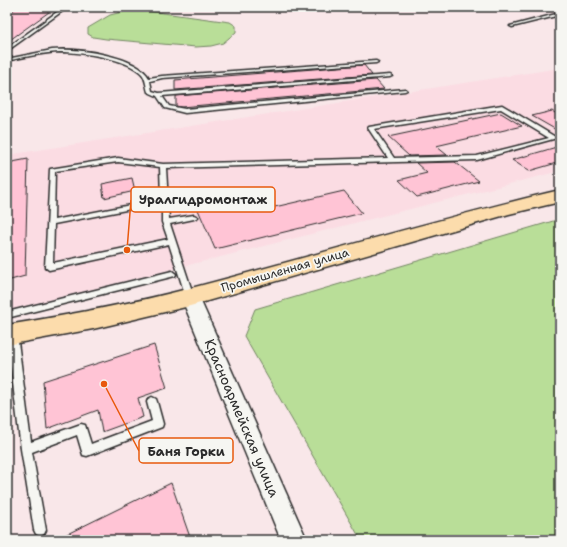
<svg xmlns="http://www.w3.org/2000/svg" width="567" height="547" font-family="'Shantell Sans',sans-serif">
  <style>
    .built { fill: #fbdce3 }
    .green { fill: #b9de98; stroke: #728462 }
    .building { fill: #ffc4d5; stroke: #2b2b2b }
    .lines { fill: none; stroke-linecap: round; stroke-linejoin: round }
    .lane-casing { stroke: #2b2b2b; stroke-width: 3 }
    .street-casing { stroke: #2b2b2b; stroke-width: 3 }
    .primary-casing { stroke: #2b2b2b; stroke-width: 3 }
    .lane { fill: #f6f6f2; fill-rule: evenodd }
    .street { fill: #f6f6f2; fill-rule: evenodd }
    .primary { fill: #fcdcac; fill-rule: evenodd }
    .labels { text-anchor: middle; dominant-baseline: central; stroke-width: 3.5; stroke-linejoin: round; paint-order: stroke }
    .street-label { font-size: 12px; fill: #2b2b2b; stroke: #f6f6f2 }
    .near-street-label { font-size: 14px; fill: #2b2b2b; stroke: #f6f6f2 }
    .leader { fill: none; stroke: #e8590c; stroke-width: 1.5 }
    .callout-dot { fill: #e8590c; stroke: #f6f6f2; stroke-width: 1.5 }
    .callout { fill: #f6f6f2; stroke: #e8590c; stroke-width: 1.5 }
    .callout-label { font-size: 13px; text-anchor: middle; font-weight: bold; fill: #2b2b2b }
  </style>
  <rect width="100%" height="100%" fill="#f9e7e9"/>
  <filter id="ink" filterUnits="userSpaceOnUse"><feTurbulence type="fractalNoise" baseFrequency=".025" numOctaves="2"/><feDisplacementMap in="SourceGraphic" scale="8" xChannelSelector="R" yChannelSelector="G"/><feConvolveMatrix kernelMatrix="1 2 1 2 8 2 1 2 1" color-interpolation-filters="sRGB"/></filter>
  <g filter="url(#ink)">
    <polygon class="built" points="560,68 560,171 7,311 7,155"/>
    <g class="green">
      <polygon points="130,10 141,10 230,22 236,26 236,32 223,43 211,46 196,47 106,39 93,37 88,34 88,28 110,15"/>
      <polygon points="560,219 560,540 361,540 244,336 255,309"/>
    </g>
    <g class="building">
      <polygon points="17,7 56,7 7,42 7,10 12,11"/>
      <polygon points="364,65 372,75 175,90 175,80"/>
      <polygon points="376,80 384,89 181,107 176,106 176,96"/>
      <polygon points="552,111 560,116 560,132 532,116"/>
      <polygon points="501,113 522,126 436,146 447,155 409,156 388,137"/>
      <polygon points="560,146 560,162 529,171 512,160"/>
      <polygon points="28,159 25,276 7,281 7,163"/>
      <polygon points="455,162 479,181 417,197 399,180 427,173 416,163"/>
      <polygon points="132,178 135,191 104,198 102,184"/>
      <polygon points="344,191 362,213 215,249 196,205 244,195 253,212"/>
      <polygon points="154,345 167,388 138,398 143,417 102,432 98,410 47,429 43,381"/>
      <polygon points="171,483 191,540 55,540"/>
    </g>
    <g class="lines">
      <g class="lane-casing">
        <g id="lane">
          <polygon points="64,7 68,7 7,51 7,48"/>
          <polygon points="560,13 560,15 512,27 510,26"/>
          <path d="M 52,50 C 76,48 137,55 149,78 L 162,76 L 376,61 L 378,62 L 376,63 L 162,78 L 150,81 L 152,91 L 159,93 L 390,75 L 392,76 L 390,77 L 162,96 L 169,106 L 185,109 L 405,89 L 407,90 L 405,91 L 185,113 L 165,108 L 157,96 L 148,92 C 146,86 146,79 142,74 C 127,58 81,52 59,52 C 42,53 24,57 7,61 L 7,59 Z"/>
          <path d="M 502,105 L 557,138 L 477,160 L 166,168 L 169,219 L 194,215 L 198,217 L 194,219 L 170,224 L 194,297 L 193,299 L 187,299 L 186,297 L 169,244 L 49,270 L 45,267 L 50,169 L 118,158 L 163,164 L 388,158 L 368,128 L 369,127 ZM 501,109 L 549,138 L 477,156 L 394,158 L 374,129 ZM 118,162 L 160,167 L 161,199 L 54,220 L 55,171 ZM 162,203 L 162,222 L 168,239 L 53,263 L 54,224 Z"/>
          <polygon points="172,271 176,274 175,276 7,318 7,312"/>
          <polygon points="12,330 15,331 17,334 31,442 81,424 85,425 91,444 152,421 147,402 148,399 152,397 156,399 157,402 163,424 162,427 87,456 83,455 77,435 32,452 46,530 44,534 40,536 36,534 34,530 21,449 7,334 9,331"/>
        </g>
      </g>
      <g class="street-casing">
        <polygon id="street" points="190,290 196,292 199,297 307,540 281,540 181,297 184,292"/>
      </g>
      <g class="primary-casing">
        <path id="primary" d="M 560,190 L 560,202 L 509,214 L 190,306 L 93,329 L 7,345 L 7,325 C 69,315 130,304 191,288 C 314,256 436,219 560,190 Z"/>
      </g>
      <use href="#lane" class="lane"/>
      <use href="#street" class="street"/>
      <use href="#primary" class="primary"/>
    </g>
  </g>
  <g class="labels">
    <g class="street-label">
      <text transform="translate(285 270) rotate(-16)">Промышленная улица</text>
    </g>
    <g class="near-street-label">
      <text transform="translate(242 418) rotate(67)">Красноармейская улица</text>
    </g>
  </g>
  <path class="leader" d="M127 250L131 200M104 384L139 451"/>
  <g class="callout-dot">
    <circle cx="127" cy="250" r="4"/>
    <circle cx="104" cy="384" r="4"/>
  </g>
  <g class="callout">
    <rect x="131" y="187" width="144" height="25" rx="4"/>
    <rect x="139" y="438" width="94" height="25" rx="4"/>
  </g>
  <g class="callout-label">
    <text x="203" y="204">Уралгидромонтаж</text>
    <text x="186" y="456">Баня Горки</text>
  </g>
  <rect width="567" height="547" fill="none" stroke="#f6f6f2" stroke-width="24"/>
  <rect x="12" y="12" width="543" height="523" fill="none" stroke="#2b2b2b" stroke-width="1.5" filter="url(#ink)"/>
</svg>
